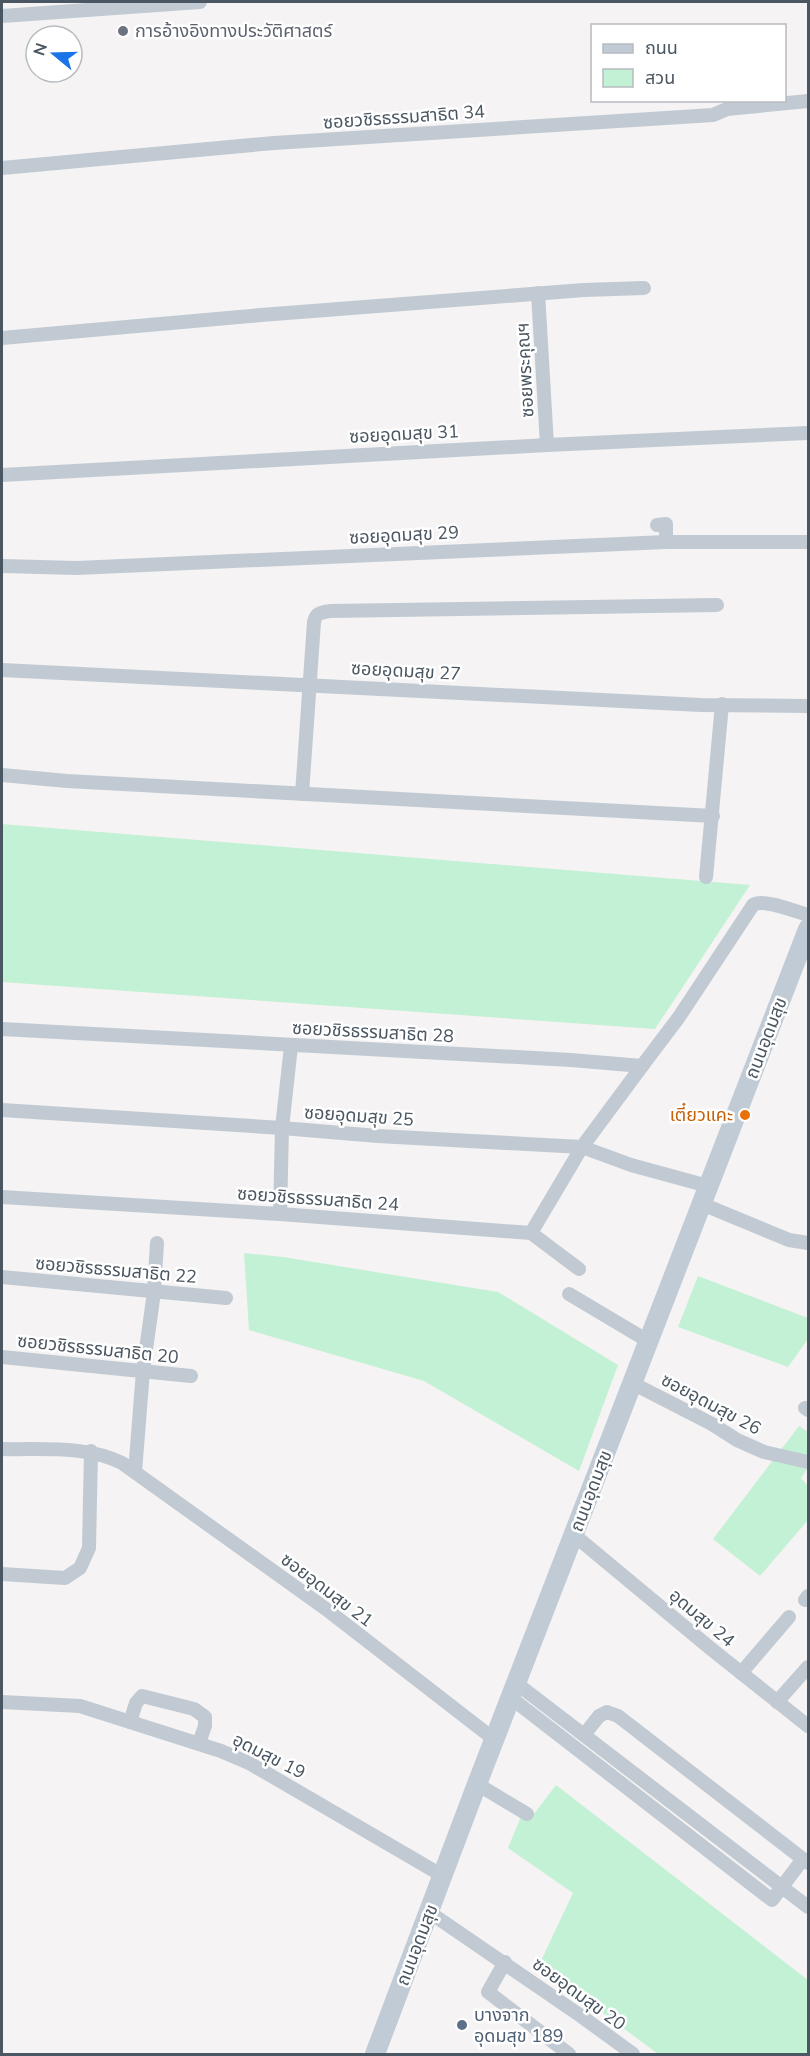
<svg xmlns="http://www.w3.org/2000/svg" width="810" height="2056" font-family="'Nunito Sans','Noto Sans Thai',sans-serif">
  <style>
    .green { fill: #c3f1d5 }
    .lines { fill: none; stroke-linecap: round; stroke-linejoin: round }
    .minor { stroke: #c1cad2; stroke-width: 14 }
    .secondary { stroke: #c1cbd6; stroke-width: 20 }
    .worship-dot { fill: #6b7280; stroke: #fff; stroke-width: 2 }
    .food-dot { fill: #e8710a; stroke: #fff; stroke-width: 2 }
    .service-dot { fill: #5c6f8a; stroke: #fff; stroke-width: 2 }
    .labels { text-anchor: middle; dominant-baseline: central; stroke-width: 5; stroke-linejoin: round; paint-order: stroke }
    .worship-label { font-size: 18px; fill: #5b616d; stroke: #fff; text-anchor: start }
    .street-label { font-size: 18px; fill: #4a5661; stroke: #fff }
    .food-label { font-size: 18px; fill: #c56008; stroke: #fff; text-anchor: end }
    .service-label { font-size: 18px; fill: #4e5e75; stroke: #fff; text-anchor: start }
  </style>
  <rect width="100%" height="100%" fill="#f5f3f3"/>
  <g class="green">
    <polygon points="2,824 750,885 655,1029 2,982"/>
    <polygon points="244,1253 283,1257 498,1292 618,1365 579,1471 424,1381 249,1330"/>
    <polygon points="698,1276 808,1318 808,1339 788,1367 678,1327"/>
    <polygon points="799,1426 808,1432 808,1468 801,1478 808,1486 808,1520 760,1576 713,1539"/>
    <polygon points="556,1785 808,1980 808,2054 658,2054 539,1965 573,1893 508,1848 525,1807 534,1814"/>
  </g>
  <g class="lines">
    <g class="minor">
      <polyline points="2,16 200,2"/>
      <polyline points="2,168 274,143 713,115 727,109 808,101"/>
      <polyline points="538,293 547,445"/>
      <polyline points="2,338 261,315 584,290 644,288"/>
      <polyline points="2,475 547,445 808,433"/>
      <polyline points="657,525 666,524 666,542"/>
      <polyline points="2,566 77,568 666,542 808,542"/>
      <polyline points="2,670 701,705 808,706"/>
      <polyline points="2,775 67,781 713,816"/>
      <path d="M 302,794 L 314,622 C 316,613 320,613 330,611 L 717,605"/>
      <polyline points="706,877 722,704"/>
      <polyline points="2,1029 571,1060 642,1066 582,1147 531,1233 280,1214 2,1197"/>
      <path d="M 642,1066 L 679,1017 L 753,905 C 764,898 796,912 808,915"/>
      <polyline points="2,1110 282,1128 378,1136 582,1147 631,1165 708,1186"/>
      <polyline points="702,1204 789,1240 808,1243"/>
      <polyline points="280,1214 282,1128 291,1046"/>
      <polyline points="531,1233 579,1269"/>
      <polyline points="2,1277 226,1298"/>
      <polyline points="569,1294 648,1341"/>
      <polyline points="2,1357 191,1376"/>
      <polyline points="632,1383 712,1424 737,1440 764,1452 808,1462"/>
      <polyline points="805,1408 808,1410"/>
      <path d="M 2,1449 C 41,1450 86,1445 122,1463 L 326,1609 L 495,1740"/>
      <polyline points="135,1472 143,1371 154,1292 157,1243"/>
      <polyline points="574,1535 710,1648 808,1726"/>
      <polyline points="2,1574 65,1578 80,1568 89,1548 91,1451"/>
      <polyline points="805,1600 808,1596"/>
      <polyline points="741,1673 789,1617"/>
      <polyline points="516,1683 808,1907"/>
      <polyline points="511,1698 772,1900 803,1859"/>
      <polyline points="2,1702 80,1706 221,1751 249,1763 287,1785 443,1876"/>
      <polyline points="777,1702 808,1667"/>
      <polyline points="130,1722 136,1703 142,1696 194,1709 205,1717 205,1726 199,1743"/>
      <polyline points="584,1735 599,1716 607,1712 618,1716 808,1863"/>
      <polyline points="477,1784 527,1814"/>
      <polyline points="429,1912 581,2016 633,2054"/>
      <polyline points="505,1962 488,1992 569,2054"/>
    </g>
    <polyline class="secondary" points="375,2054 477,1784 808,929"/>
  </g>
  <circle class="worship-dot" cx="123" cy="31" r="6"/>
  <circle class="food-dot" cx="745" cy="1115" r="6"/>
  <circle class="service-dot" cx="462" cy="2025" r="6"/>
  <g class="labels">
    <g class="worship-label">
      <text x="135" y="31">การอ้างอิงทางประวัติศาสตร์</text>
    </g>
    <g class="street-label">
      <text transform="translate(404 117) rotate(-4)">ซอยวชิรธรรมสาธิต 34</text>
      <text transform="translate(525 370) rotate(-93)">ซอยพระคุณฯ</text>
      <text transform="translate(404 434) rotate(-3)">ซอยอุดมสุข 31</text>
      <text transform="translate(404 535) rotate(-3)">ซอยอุดมสุข 29</text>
      <text transform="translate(406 671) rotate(3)">ซอยอุดมสุข 27</text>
      <text transform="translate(373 1032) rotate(3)">ซอยวชิรธรรมสาธิต 28</text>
      <text transform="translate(766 1038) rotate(-69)">ถนนอุดมสุข</text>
      <text transform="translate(359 1116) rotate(4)">ซอยอุดมสุข 25</text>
      <text transform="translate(318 1199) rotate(4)">ซอยวชิรธรรมสาธิต 24</text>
      <text transform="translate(116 1270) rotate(5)">ซอยวชิรธรรมสาธิต 22</text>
      <text transform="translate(98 1349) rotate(6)">ซอยวชิรธรรมสาธิต 20</text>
      <text transform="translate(711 1404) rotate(28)">ซอยอุดมสุข 26</text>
      <text transform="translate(591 1491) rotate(-69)">ถนนอุดมสุข</text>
      <text transform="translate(327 1590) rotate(37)">ซอยอุดมสุข 21</text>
      <text transform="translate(702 1618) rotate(40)">อุดมสุข 24</text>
      <text transform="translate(269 1756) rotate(27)">อุดมสุข 19</text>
      <text transform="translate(417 1945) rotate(-69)">ถนนอุดมสุข</text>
      <text transform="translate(579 1994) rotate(36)">ซอยอุดมสุข 20</text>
    </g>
    <g class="food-label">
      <text x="733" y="1115">เตี๋ยวแคะ</text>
    </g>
    <g class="service-label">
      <text x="474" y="2015">บางจาก<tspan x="474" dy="21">อุดมสุข 189</tspan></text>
    </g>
  </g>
  <rect width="810" height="2056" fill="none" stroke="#4a5661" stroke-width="6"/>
  <rect x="591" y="24" width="195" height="78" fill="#ffffff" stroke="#b7bbc0" stroke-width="1.5"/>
  <rect x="603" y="44" width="30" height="9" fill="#c1cbd6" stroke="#b7bbc0" stroke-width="1.5"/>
  <text x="645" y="54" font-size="18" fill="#4a5661">ถนน</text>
  <rect x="603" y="69" width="30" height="18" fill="#c3f1d5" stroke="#b7bbc0" stroke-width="1.5"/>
  <text x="645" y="84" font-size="18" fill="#4a5661">สวน</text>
  <g transform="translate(54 54) rotate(289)"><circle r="28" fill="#ffffff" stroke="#b7bbc0" stroke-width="1.5"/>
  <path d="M0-4.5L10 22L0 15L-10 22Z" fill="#1a73e8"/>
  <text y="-9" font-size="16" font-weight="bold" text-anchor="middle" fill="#4a5661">N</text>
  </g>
</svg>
